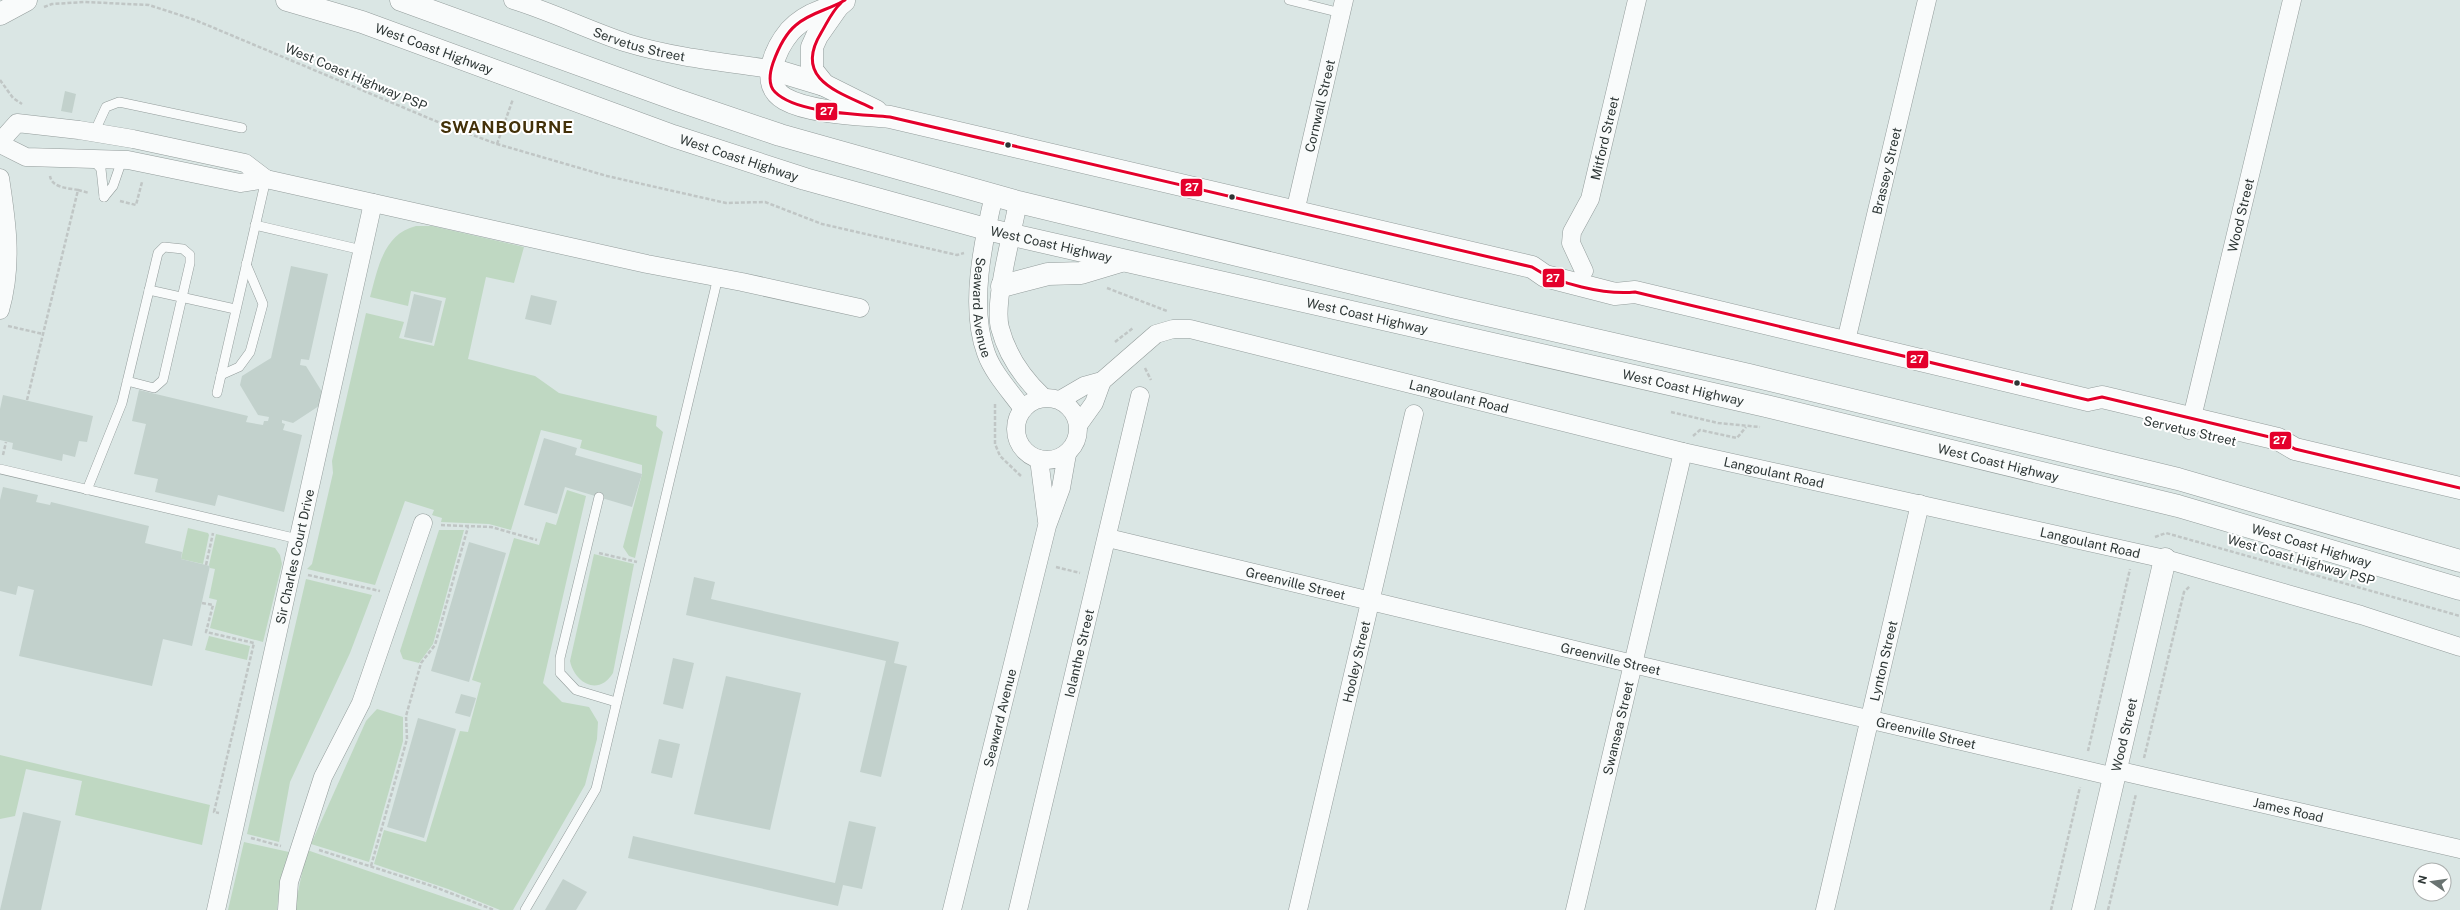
<svg xmlns="http://www.w3.org/2000/svg" width="2460" height="910" font-family="'Public Sans',sans-serif">
  <style>
    .green { fill: #bfd8c2 }
    .building { fill: #c2d1cc }
    .lines { fill: none; stroke-linecap: round; stroke-linejoin: round }
    .lane-casing { stroke: #939c9b; stroke-width: 10 }
    .street-casing { stroke: #939c9b; stroke-width: 19 }
    .secondary-casing { stroke: #939c9b; stroke-width: 23 }
    .highway-casing { stroke: #939c9b; stroke-width: 23 }
    .path { stroke: #c0c6c5; stroke-width: 2.5; stroke-dasharray: 4 2; stroke-linecap: butt }
    .lane { stroke: #f9fbfb; stroke-width: 9 }
    .street { stroke: #f9fbfb; stroke-width: 18 }
    .secondary { stroke: #f9fbfb; stroke-width: 22 }
    .highway { stroke: #f9fbfb; stroke-width: 22 }
    .bus-1-casing { stroke: #fff; stroke-width: 6 }
    .bus-1 { stroke: #e4002b; stroke-width: 3 }
    .bus-dot { fill: #2d3635; stroke: #fff; stroke-width: 1.5 }
    .labels { text-anchor: middle; dominant-baseline: central; stroke-width: 4; stroke-linejoin: round; paint-order: stroke }
    .street-label { font-size: 13px; fill: #2d3635; stroke: #fff }
    .district-label { font-size: 17px; font-weight: bold; letter-spacing: 1px; fill: #433109; stroke: #fff }
    .line-badge { stroke: #fff; stroke-width: 1.5 }
    .badge-label { font-size: 11px; text-anchor: middle; font-weight: bold; fill: #fff }
  </style>
  <rect width="100%" height="100%" fill="#dae6e4"/>
  <g class="green">
    <path d="M 416,226 L 432,226 L 524,247 L 514,283 L 486,277 L 468,359 L 535,376 L 559,393 L 657,416 L 656,426 L 663,432 L 635,558 L 629,556 L 623,547 L 642,474 L 642,465 L 580,448 L 582,440 L 541,430 L 511,530 L 489,524 L 441,522 L 442,518 L 432,515 L 434,510 L 405,501 L 375,585 L 307,569 L 312,564 L 333,473 L 332,461 L 366,313 L 404,322 L 399,338 L 434,346 L 446,298 L 411,291 L 408,306 L 370,297 C 378,269 383,234 416,226 Z"/>
    <polygon points="567,490 586,496 543,683 562,702 589,707 598,722 597,739 585,785 513,910 500,910 448,889 374,864 384,830 426,842 460,731 468,732 481,683 472,680 514,538 539,545 546,522 556,525"/>
    <polygon points="188,528 208,533 209,535 203,564 181,559"/>
    <polygon points="439,530 464,530 433,644 419,663 403,659 400,651"/>
    <polygon points="216,534 275,548 280,555 282,564 263,642 210,628 217,600 209,598 215,569 210,568 209,565"/>
    <path d="M 594,554 L 634,564 L 613,673 C 599,696 575,684 570,661 Z"/>
    <polygon points="306,579 372,595 350,653 290,782 279,842 247,834"/>
    <polygon points="209,636 250,646 247,660 205,650"/>
    <polygon points="377,709 403,717 403,741 369,862 311,844 366,721"/>
    <polygon points="0,755 210,805 202,845 75,815 82,781 26,769 15,816 0,819"/>
    <polygon points="244,842 289,852 281,877 277,910 228,910"/>
    <polygon points="307,850 482,910 294,910"/>
  </g>
  <g class="building">
    <polygon points="65,91 76,94 72,113 61,111"/>
    <polygon points="291,266 328,274 309,360 301,359 300,365 306,366 324,395 322,404 293,423 282,420 282,423 285,424 283,430 302,435 284,512 218,495 215,506 155,492 158,479 134,474 146,424 132,421 139,390 248,416 246,422 263,425 264,421 268,421 269,417 258,415 240,385 242,376 271,358"/>
    <polygon points="414,294 442,301 432,343 404,337"/>
    <polygon points="531,295 557,301 551,325 525,319"/>
    <polygon points="3,395 93,416 87,442 79,441 75,457 63,454 62,461 12,449 13,443 0,440 0,409"/>
    <polygon points="544,438 577,448 575,455 642,474 632,507 565,487 557,514 524,505"/>
    <polygon points="3,487 38,495 36,502 50,505 51,502 149,526 145,543 182,552 181,559 210,566 192,646 163,639 152,686 19,656 34,590 18,586 16,595 0,591 0,500"/>
    <polygon points="469,542 506,553 469,682 431,671"/>
    <polygon points="694,577 715,582 711,599 899,642 894,663 907,666 881,777 860,772 886,661 686,615"/>
    <polygon points="673,658 694,663 683,709 663,704"/>
    <polygon points="726,676 801,693 770,830 694,814"/>
    <polygon points="461,694 476,698 470,717 455,713"/>
    <polygon points="418,718 456,729 424,838 387,827"/>
    <polygon points="659,739 680,744 672,778 651,773"/>
    <polygon points="23,812 61,821 41,910 0,910"/>
    <polygon points="849,821 876,827 862,889 843,885 838,906 628,858 633,836 835,883"/>
    <polygon points="563,879 587,892 576,910 545,910"/>
  </g>
  <g class="lines">
    <g class="lane-casing">
      <g id="lane">
        <polyline points="1289,0 1341,13"/>
        <polyline points="94,133 106,107 119,102 242,128"/>
        <polyline points="93,160 101,169 104,197"/>
        <polyline points="104,197 113,186 122,160"/>
        <polyline points="255,225 362,250"/>
        <polyline points="149,290 235,309"/>
        <polyline points="221,375 239,367 250,352 263,304 246,264"/>
        <polyline points="217,393 266,179"/>
        <polyline points="0,469 298,539"/>
        <polyline points="87,490 122,403 158,253 164,247 183,249 190,255 190,263 163,380 154,388 127,381"/>
        <polyline points="599,497 560,658 560,673 576,690 616,702"/>
        <polyline points="525,910 596,789 718,277"/>
      </g>
    </g>
    <g class="street-casing">
      <g id="street">
        <path id="s1" d="M 513,0 C 552,12 588,30 627,43 C 673,57 723,62 771,69"/>
        <polyline points="0,142 17,123 79,130 133,139 245,163 266,179"/>
        <polyline points="0,144 26,157 128,160 240,183 266,179 647,264 742,282 860,308"/>
        <path d="M 0,178 C 7,223 13,265 0,310"/>
        <path id="s2" d="M 994,195 C 983,242 969,307 986,353 C 993,373 1010,391 1023,409"/>
        <path d="M 1018,202 C 1013,231 993,302 1000,328 C 1007,355 1024,379 1043,397"/>
        <path id="s3" d="M 1295,212 L 1344,0"/>
        <path id="s4" d="M 1584,271 L 1571,243 L 1572,232 L 1590,199 L 1637,0"/>
        <path id="s5" d="M 1846,341 L 1927,0"/>
        <circle cx="1047" cy="429" r="31"/>
        <path id="s6" d="M 1060,400 L 1084,386 L 1102,381 L 1156,334 L 1173,329 L 1190,329 L 1683,452 L 2165,559 L 2361,615 L 2460,647"/>
        <polyline points="1079,424 1094,403 1102,381"/>
        <path id="s7" d="M 2189,430 L 2292,0"/>
        <polyline points="1039,459 1047,521"/>
        <path id="s8" d="M 1108,538 L 1633,664 L 2115,777"/>
        <path id="s9" d="M 2116,770 L 2460,849"/>
        <path id="s10" d="M 216,910 L 373,203"/>
        <polyline points="287,910 289,882 323,777 361,703 423,523"/>
        <path id="s11" d="M 952,910 L 1047,526 L 1061,488 L 1067,454"/>
        <path id="s12" d="M 1018,910 L 1140,396"/>
        <path id="s13" d="M 1298,910 L 1414,414"/>
        <path id="s14" d="M 1575,910 L 1683,452"/>
        <path id="s15" d="M 1825,910 L 1920,504"/>
      </g>
    </g>
    <g class="secondary-casing">
      <g id="secondary">
        <path d="M 838,6 C 820,10 803,17 790,31 C 775,49 759,85 785,99 C 810,113 861,114 890,117 L 1532,267 L 1545,276 L 1615,294 L 1635,292 L 2088,400 L 2102,397 L 2278,439 L 2295,449 L 2460,488"/>
        <polyline points="771,69 824,85 876,111"/>
        <polyline points="824,85 812,70 812,47 817,36 838,6 844,1"/>
        <path id="s16" d="M 2083,910 L 2165,559"/>
      </g>
    </g>
    <g class="highway-casing">
      <g id="highway">
        <path id="s17" d="M 287,0 L 362,22 L 673,136 L 805,179 L 986,229 L 1766,406 L 2178,506 L 2460,589"/>
        <polyline points="401,0 677,100 780,135 1018,202 1452,307 1749,375 2178,479 2460,561"/>
        <polyline points="0,14 26,0"/>
        <polyline points="1002,286 1048,274 1081,273 1121,261"/>
      </g>
    </g>
    <g class="path">
      <polyline points="44,7 52,4 85,2 149,5 195,20 445,125 497,144 607,176 726,203 765,202 822,224 957,255 964,253"/>
      <polyline points="0,80 13,98 22,104"/>
      <polyline points="497,144 513,99"/>
      <polyline points="78,190 89,193"/>
      <polyline points="120,201 136,205 142,182"/>
      <polyline points="1107,288 1167,311"/>
      <polyline points="8,326 43,334"/>
      <polyline points="1115,342 1133,328"/>
      <polyline points="1145,368 1151,380"/>
      <path d="M 27,400 L 78,190 C 68,188 52,188 50,176"/>
      <polyline points="995,404 995,444 1000,456 1022,477"/>
      <polyline points="1671,412 1718,423 1760,427"/>
      <polyline points="1693,436 1700,430 1737,438 1746,427"/>
      <polyline points="3,455 6,442"/>
      <polyline points="441,525 491,527 537,540"/>
      <polyline points="2155,537 2166,533 2460,616"/>
      <polyline points="599,553 637,562"/>
      <polyline points="206,565 213,533"/>
      <polyline points="1056,567 1080,573"/>
      <polyline points="308,575 380,591"/>
      <polyline points="202,603 213,605 206,632 254,643 214,812 219,813"/>
      <polyline points="2088,751 2130,569"/>
      <polyline points="2144,758 2184,592 2190,586"/>
      <polyline points="251,838 281,846"/>
      <polyline points="319,850 432,886 494,910"/>
      <polyline points="371,866 407,739 406,716 421,663 435,645 468,527"/>
      <polyline points="2051,910 2080,787"/>
      <polyline points="2108,910 2136,794"/>
    </g>
    <use href="#lane" class="lane"/>
    <use href="#street" class="street"/>
    <use href="#secondary" class="secondary"/>
    <use href="#highway" class="highway"/>
    <g class="bus-1-casing">
      <g id="bus-1">
        <path d="M 845,0 C 829,10 811,12 796,25 C 785,34 778,49 773,63 C 770,72 768,85 775,92 C 797,114 860,114 890,117 L 1532,267 C 1557,284 1605,295 1635,292 L 2088,400 L 2102,397 L 2278,439 L 2295,449 L 2460,488"/>
        <path d="M 841,3 C 832,11 827,23 821,33 C 793,79 838,92 872,108"/>
      </g>
    </g>
    <use href="#bus-1" class="bus-1"/>
  </g>
  <g class="bus-dot">
    <circle cx="1008" cy="145" r="3.5"/>
    <circle cx="1232" cy="197" r="3.5"/>
    <circle cx="2017" cy="383" r="3.5"/>
  </g>
  <g class="labels">
    <g class="street-label">
      <text stroke="none"><textPath href="#s1" startOffset="134">Servetus Street</textPath></text>
      <text stroke="none"><textPath href="#s17" startOffset="155">West Coast Highway</textPath></text>
      <text transform="translate(356 77) rotate(23)">West Coast Highway PSP</text>
      <text stroke="none"><textPath href="#s3" startOffset="109">Cornwall Street</textPath></text>
      <text stroke="none"><textPath href="#s4" startOffset="142">Mitford Street</textPath></text>
      <text stroke="none"><textPath href="#s17" startOffset="479">West Coast Highway</textPath></text>
      <text stroke="none"><textPath href="#s5" startOffset="175">Brassey Street</textPath></text>
      <text stroke="none"><textPath href="#s7" startOffset="221">Wood Street</textPath></text>
      <text stroke="none"><textPath href="#s17" startOffset="803">West Coast Highway</textPath></text>
      <text stroke="none"><textPath href="#s2" startOffset="114">Seaward Avenue</textPath></text>
      <text stroke="none"><textPath href="#s17" startOffset="1127">West Coast Highway</textPath></text>
      <text stroke="none"><textPath href="#s17" startOffset="1451">West Coast Highway</textPath></text>
      <text stroke="none"><textPath href="#s6" startOffset="430">Langoulant Road</textPath></text>
      <text transform="translate(2190 431) rotate(13)">Servetus Street</text>
      <text stroke="none"><textPath href="#s17" startOffset="1775">West Coast Highway</textPath></text>
      <text stroke="none"><textPath href="#s6" startOffset="754">Langoulant Road</textPath></text>
      <text stroke="none"><textPath href="#s6" startOffset="1078">Langoulant Road</textPath></text>
      <text stroke="none"><textPath href="#s17" startOffset="2099">West Coast Highway</textPath></text>
      <text stroke="none"><textPath href="#s10" startOffset="362">Sir Charles Court Drive</textPath></text>
      <text transform="translate(2301 560) rotate(16)">West Coast Highway PSP</text>
      <text stroke="none"><textPath href="#s8" startOffset="193">Greenville Street</textPath></text>
      <text stroke="none"><textPath href="#s12" startOffset="264">Iolanthe Street</textPath></text>
      <text stroke="none"><textPath href="#s8" startOffset="517">Greenville Street</textPath></text>
      <text stroke="none"><textPath href="#s15" startOffset="256">Lynton Street</textPath></text>
      <text stroke="none"><textPath href="#s13" startOffset="255">Hooley Street</textPath></text>
      <text stroke="none"><textPath href="#s11" startOffset="198">Seaward Avenue</textPath></text>
      <text stroke="none"><textPath href="#s14" startOffset="187">Swansea Street</textPath></text>
      <text stroke="none"><textPath href="#s8" startOffset="841">Greenville Street</textPath></text>
      <text stroke="none"><textPath href="#s16" startOffset="180">Wood Street</textPath></text>
      <text stroke="none"><textPath href="#s9" startOffset="177">James Road</textPath></text>
    </g>
    <g class="district-label">
      <text x="507" y="127">SWANBOURNE</text>
    </g>
  </g>
  <g class="line-badge">
    <rect x="815" y="102" width="23" height="19" rx="4" fill="#e4002b"/>
    <rect x="1180" y="178" width="23" height="19" rx="4" fill="#e4002b"/>
    <rect x="1542" y="268" width="23" height="20" rx="4" fill="#e4002b"/>
    <rect x="1906" y="350" width="23" height="19" rx="4" fill="#e4002b"/>
    <rect x="2269" y="431" width="23" height="19" rx="4" fill="#e4002b"/>
  </g>
  <g class="badge-label">
    <text x="827" y="115">27</text>
    <text x="1192" y="191">27</text>
    <text x="1553" y="282">27</text>
    <text x="1917" y="363">27</text>
    <text x="2280" y="444">27</text>
  </g>
  <g transform="translate(2432 882) rotate(283)"><circle r="19" fill="#ffffff" stroke="#abafae"/>
  <path d="M0-3L7 15L0 10L-7 15Z" fill="#6a7472"/>
  <text y="-6" font-size="11" font-weight="bold" text-anchor="middle" fill="#2d3635">N</text>
  </g>
</svg>
